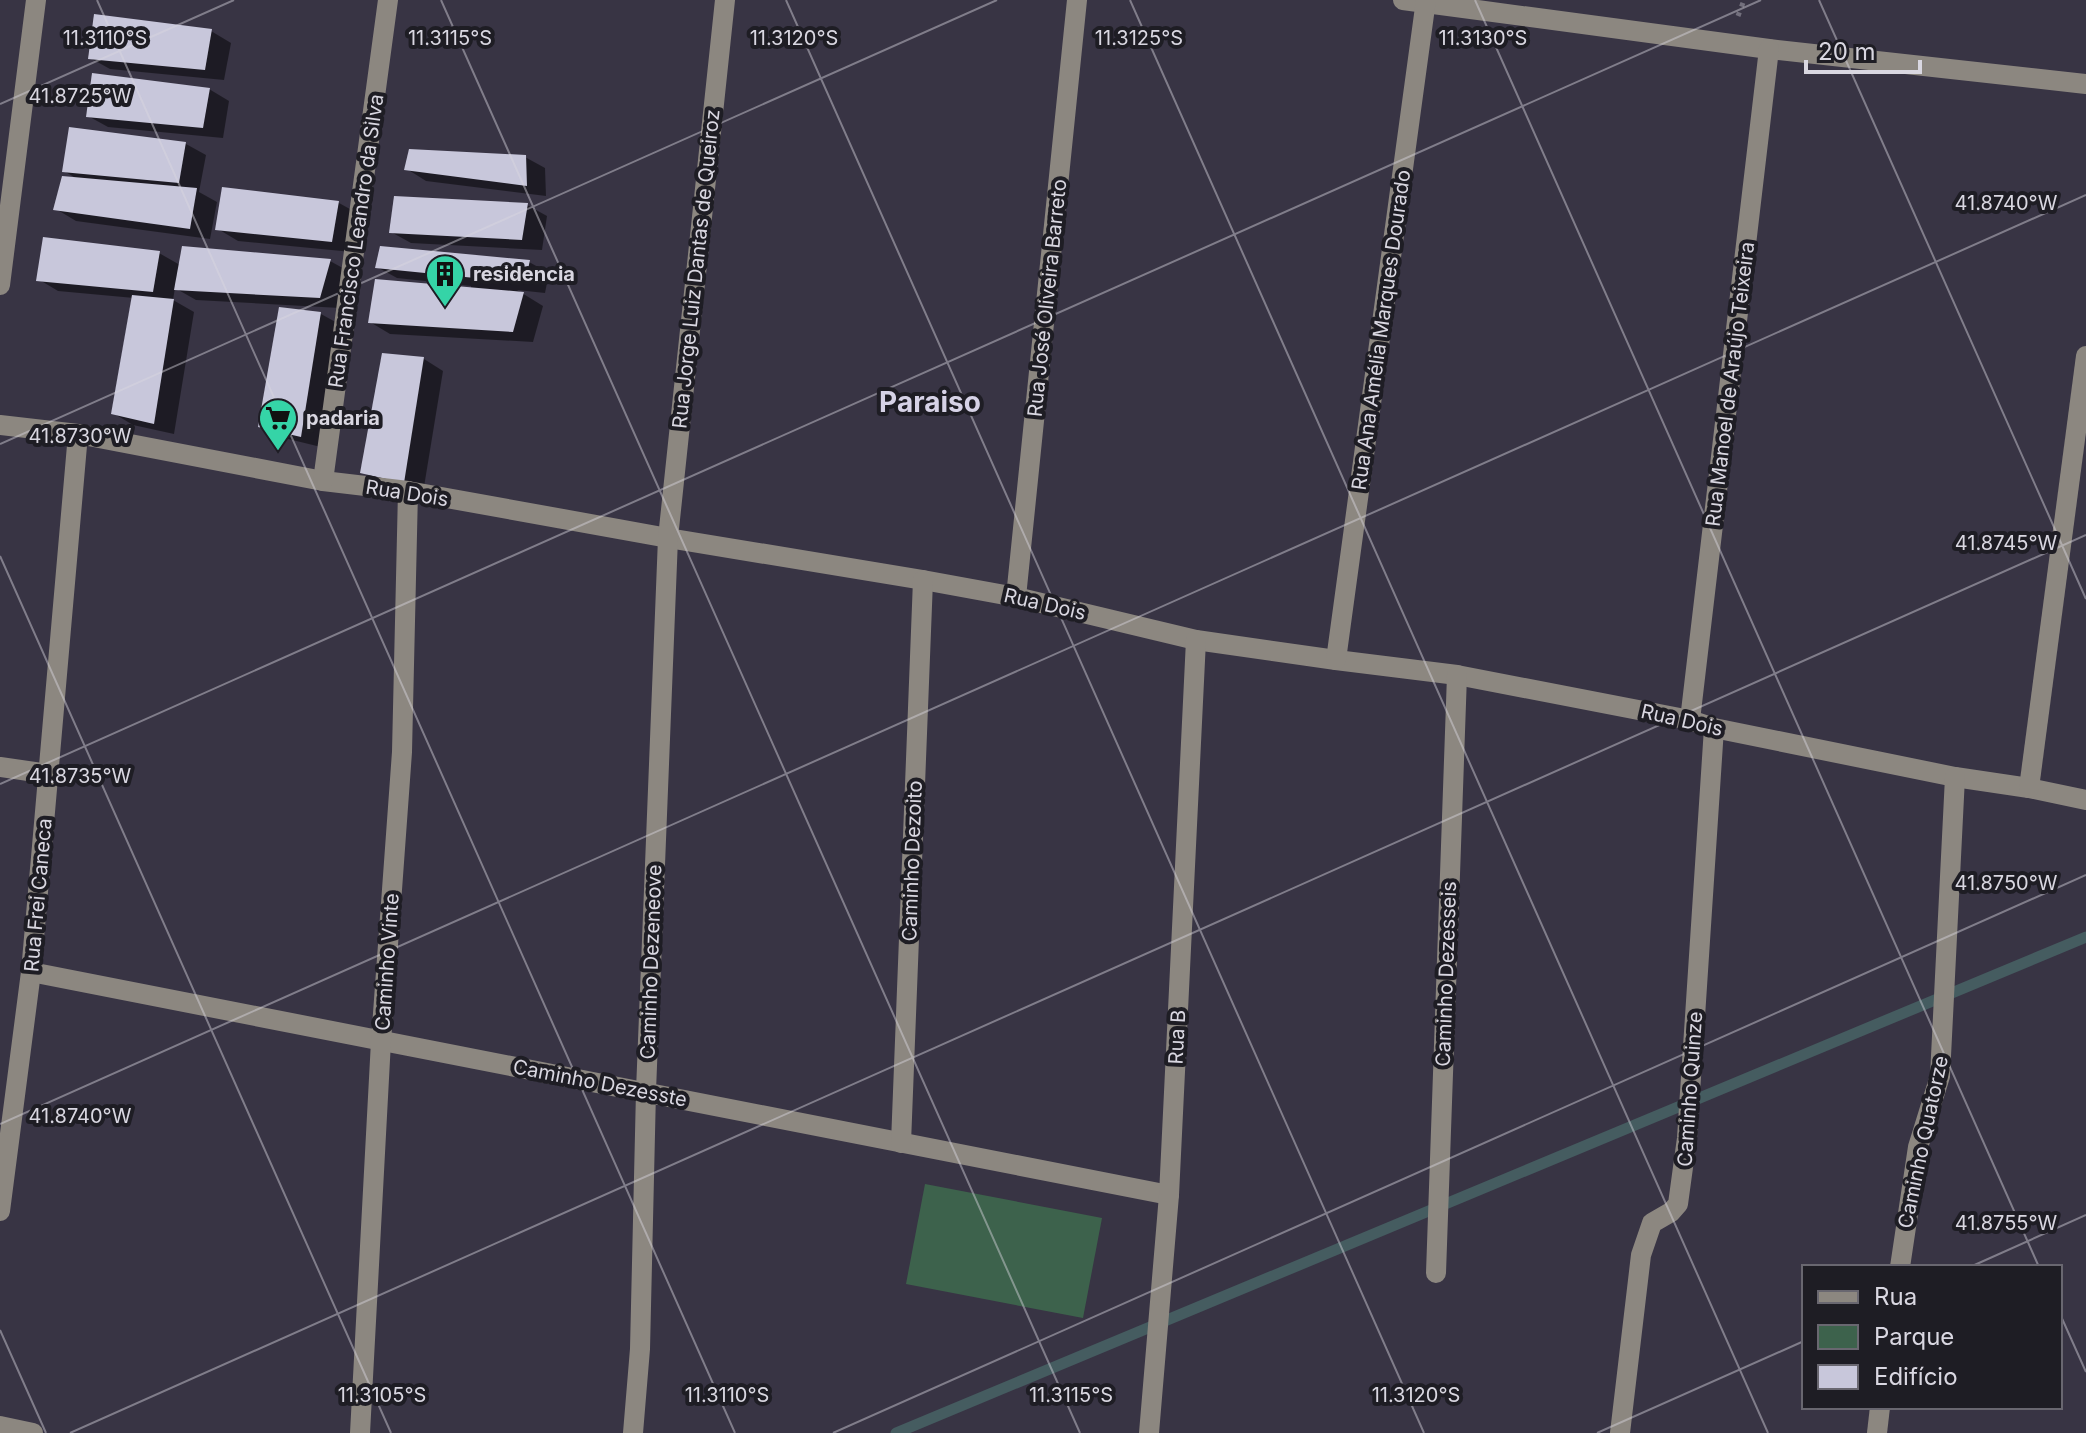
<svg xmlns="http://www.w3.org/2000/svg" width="2086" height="1433" font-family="Inter,sans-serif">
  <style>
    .green { fill: #3d624c }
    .shadow { fill: #0007 }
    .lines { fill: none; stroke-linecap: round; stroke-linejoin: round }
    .stream { stroke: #455c60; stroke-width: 11 }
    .building { fill: #c8c7db }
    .path { stroke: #73707d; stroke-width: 5; stroke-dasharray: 4 6; stroke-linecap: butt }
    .minor { stroke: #8c8780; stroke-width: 20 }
    .ticks { fill: none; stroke: #d9d7e1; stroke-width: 2; stroke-opacity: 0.45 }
    .labels { text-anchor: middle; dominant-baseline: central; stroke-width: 8; stroke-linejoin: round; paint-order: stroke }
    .street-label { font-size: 20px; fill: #d9d7e1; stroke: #1e1d24 }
    .poi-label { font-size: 20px; font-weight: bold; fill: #d9d7e1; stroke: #1e1d24; text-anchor: start }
    .district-label { font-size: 28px; font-weight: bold; fill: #d6d2e6; stroke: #1e1d24 }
    .ticks-label { font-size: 20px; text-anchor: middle; fill: #d9d7e1; stroke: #1e1d24; stroke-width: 8; stroke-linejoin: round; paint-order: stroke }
  </style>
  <rect width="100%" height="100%" fill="#383444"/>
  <polygon class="green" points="925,1184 1102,1218 1083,1318 906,1284"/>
  <g class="shadow">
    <polygon points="211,31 231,43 224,80 110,69 90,58"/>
    <polygon points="209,89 229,101 223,138 108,127 88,116"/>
    <polygon points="71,129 186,144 206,155 199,192 217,202 210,239 76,221 56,209 79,180 64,171"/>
    <polygon points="525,157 545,168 546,196 426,181 407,169"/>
    <polygon points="224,189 339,203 359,214 352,252 238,241 218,229"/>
    <polygon points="527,205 547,216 542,250 411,243 391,232"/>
    <polygon points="159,253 180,265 330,261 350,272 340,308 196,300 175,288 173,300 194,312 174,434 133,425 113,413 134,298 58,291 38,279"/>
    <polygon points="529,262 549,273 545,293 517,290 543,306 533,342 390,334 370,322 471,290 471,286 397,278 377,267"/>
    <polygon points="321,314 341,325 321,447 280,437 260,426"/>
    <polygon points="424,359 443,371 423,493 383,483 363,472"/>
  </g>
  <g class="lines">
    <polyline class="stream" points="896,1433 2086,937"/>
  </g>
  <g class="building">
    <polygon points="94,14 212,29 205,70 88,59"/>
    <polygon points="92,73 210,88 203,128 86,117"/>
    <polygon points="69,127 186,142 179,183 62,172"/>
    <polygon points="409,149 526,155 527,186 404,170"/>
    <polygon points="62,176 197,188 190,229 53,210"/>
    <polygon points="222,187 339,201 332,242 215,230"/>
    <polygon points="394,196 528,203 522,240 389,233"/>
    <polygon points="43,237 160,251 153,292 36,281"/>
    <polygon points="182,246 331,259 320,298 174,290"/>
    <polygon points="380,246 530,260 525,283 375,268"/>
    <polygon points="375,279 524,292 513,332 368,323"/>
    <polygon points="132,295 174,299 154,424 111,414"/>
    <polygon points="279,307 321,312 301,437 258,427"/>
    <polygon points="382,353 424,357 404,483 360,473"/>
  </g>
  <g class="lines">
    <polyline class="path" points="1738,16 1744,0"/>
    <g class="minor">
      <polyline points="1403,0 1769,49 2086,84"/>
      <polyline points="0,285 36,0"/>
      <polyline points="0,425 78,434 323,481 408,491 668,538 923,580 1016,597 1196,640 1336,660 1457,675 1690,720 1714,728 1955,777 2029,788 2086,800"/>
      <polyline points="323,481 388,0"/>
      <polyline points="1016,597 1077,0"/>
      <polyline points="1336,660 1426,0"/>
      <polyline points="1690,720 1769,49"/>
      <polyline points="0,767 49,774"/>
      <polyline points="2029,788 2086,356"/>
      <polyline points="31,972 1169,1195"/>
      <polyline points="901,1143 923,580"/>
      <polyline points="0,1211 31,972 78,434"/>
      <polyline points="1900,1267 1918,1147 1940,1076 1955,777"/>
      <polyline points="1436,1273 1457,675"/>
      <polyline points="0,1426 33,1433"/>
      <polyline points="360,1433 381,1041 402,752 408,491"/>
      <polyline points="633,1433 640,1349 646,1091 668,538 725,0"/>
      <polyline points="1149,1433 1169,1195 1196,640"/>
      <polyline points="1620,1433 1641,1255 1652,1223 1671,1212 1678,1204 1687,1138 1714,728"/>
      <polyline points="1877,1433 1880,1407"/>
    </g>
  </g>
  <path class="ticks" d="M 97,0 L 735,1433M 441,0 L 1080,1433M 786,0 L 1424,1433M 1130,0 L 1768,1433M 1475,0 L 2039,1267M 1819,0 L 2086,599M 0,104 L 234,0M 0,444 L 997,0M 0,556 L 391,1433M 0,784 L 1761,0M 0,1124 L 2086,195M 1970,1267 L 2086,1215M 2060,1314 L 2086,1372M 0,1330 L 46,1433M 70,1433 L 2086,535M 833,1433 L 2086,875M 1597,1433 L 1804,1341"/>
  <defs>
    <g id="building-pin" transform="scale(2)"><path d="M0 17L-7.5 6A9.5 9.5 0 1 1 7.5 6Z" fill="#35d4a7" stroke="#1e1d24"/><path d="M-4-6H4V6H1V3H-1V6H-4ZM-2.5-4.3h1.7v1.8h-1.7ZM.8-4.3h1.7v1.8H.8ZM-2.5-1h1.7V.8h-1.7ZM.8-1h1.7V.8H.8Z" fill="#111"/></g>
    <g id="supermarket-pin" transform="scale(2)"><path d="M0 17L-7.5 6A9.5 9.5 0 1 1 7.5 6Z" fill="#35d4a7" stroke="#1e1d24"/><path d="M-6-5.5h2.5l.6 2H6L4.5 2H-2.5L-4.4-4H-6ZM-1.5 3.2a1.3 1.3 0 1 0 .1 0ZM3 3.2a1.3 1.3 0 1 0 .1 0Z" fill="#111"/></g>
  </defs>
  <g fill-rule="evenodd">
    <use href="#building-pin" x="445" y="274"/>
    <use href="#supermarket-pin" x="278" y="418"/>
  </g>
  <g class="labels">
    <g class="street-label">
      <text transform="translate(356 241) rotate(-82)">Rua Francisco Leandro da Silva</text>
      <text transform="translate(696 269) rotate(-84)">Rua Jorge Luiz Dantas de Queiroz</text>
      <text transform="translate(1047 298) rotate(-84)">Rua José Oliveira Barreto</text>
      <text transform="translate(1381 330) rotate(-82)">Rua Ana Amélia Marques Dourado</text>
      <text transform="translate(1730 384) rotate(-83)">Rua Manoel de Araújo Teixeira</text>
      <text transform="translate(407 493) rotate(9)">Rua Dois</text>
      <text transform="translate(1045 604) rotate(13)">Rua Dois</text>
      <text transform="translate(1682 720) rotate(13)">Rua Dois</text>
      <text transform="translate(912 861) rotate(-88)">Caminho Dezoito</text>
      <text transform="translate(38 895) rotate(-85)">Rua Frei Caneca</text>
      <text transform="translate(387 962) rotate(-86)">Caminho Vinte</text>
      <text transform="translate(651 962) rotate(-88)">Caminho Dezeneove</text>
      <text transform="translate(1446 974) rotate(-88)">Caminho Dezesseis</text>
      <text transform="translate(1177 1037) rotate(-87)">Rua B</text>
      <text transform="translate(600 1083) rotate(11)">Caminho Dezesste</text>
      <text transform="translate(1690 1089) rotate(-86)">Caminho Quinze</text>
      <text transform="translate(1923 1142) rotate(-78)">Caminho Quatorze</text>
    </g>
    <g class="poi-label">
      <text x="473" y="274">residencia</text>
      <text x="306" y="418">padaria</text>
    </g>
    <g class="district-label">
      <text x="930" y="402">Paraiso</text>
    </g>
  </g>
  <g class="ticks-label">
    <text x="105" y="45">11.3110°S</text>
    <text x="450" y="45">11.3115°S</text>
    <text x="794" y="45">11.3120°S</text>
    <text x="1139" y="45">11.3125°S</text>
    <text x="1483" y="45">11.3130°S</text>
    <text x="80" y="103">41.8725°W</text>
    <text x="2006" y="210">41.8740°W</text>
    <text x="80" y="443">41.8730°W</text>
    <text x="2006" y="550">41.8745°W</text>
    <text x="80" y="783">41.8735°W</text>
    <text x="2006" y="890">41.8750°W</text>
    <text x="80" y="1123">41.8740°W</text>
    <text x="2006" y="1230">41.8755°W</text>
    <text x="382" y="1402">11.3105°S</text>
    <text x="727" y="1402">11.3110°S</text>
    <text x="1071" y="1402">11.3115°S</text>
    <text x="1416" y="1402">11.3120°S</text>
  </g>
  <rect x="1802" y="1265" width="260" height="144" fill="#1e1d24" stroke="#696770" stroke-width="2"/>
  <rect x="1818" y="1291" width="40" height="12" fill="#8c8780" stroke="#696770" stroke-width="2"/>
  <text x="1874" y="1305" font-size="24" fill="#d9d7e1">Rua</text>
  <rect x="1818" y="1325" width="40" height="24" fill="#3d624c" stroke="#696770" stroke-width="2"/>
  <text x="1874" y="1345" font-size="24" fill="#d9d7e1">Parque</text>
  <rect x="1818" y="1365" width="40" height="24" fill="#c8c7db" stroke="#696770" stroke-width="2"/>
  <text x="1874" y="1385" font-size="24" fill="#d9d7e1">Edifício</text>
  <path d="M1806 60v12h114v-12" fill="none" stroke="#d9d7e1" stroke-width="4"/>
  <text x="1818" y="60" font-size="24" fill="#d9d7e1" stroke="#1e1d24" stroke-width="6" paint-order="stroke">20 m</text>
</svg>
